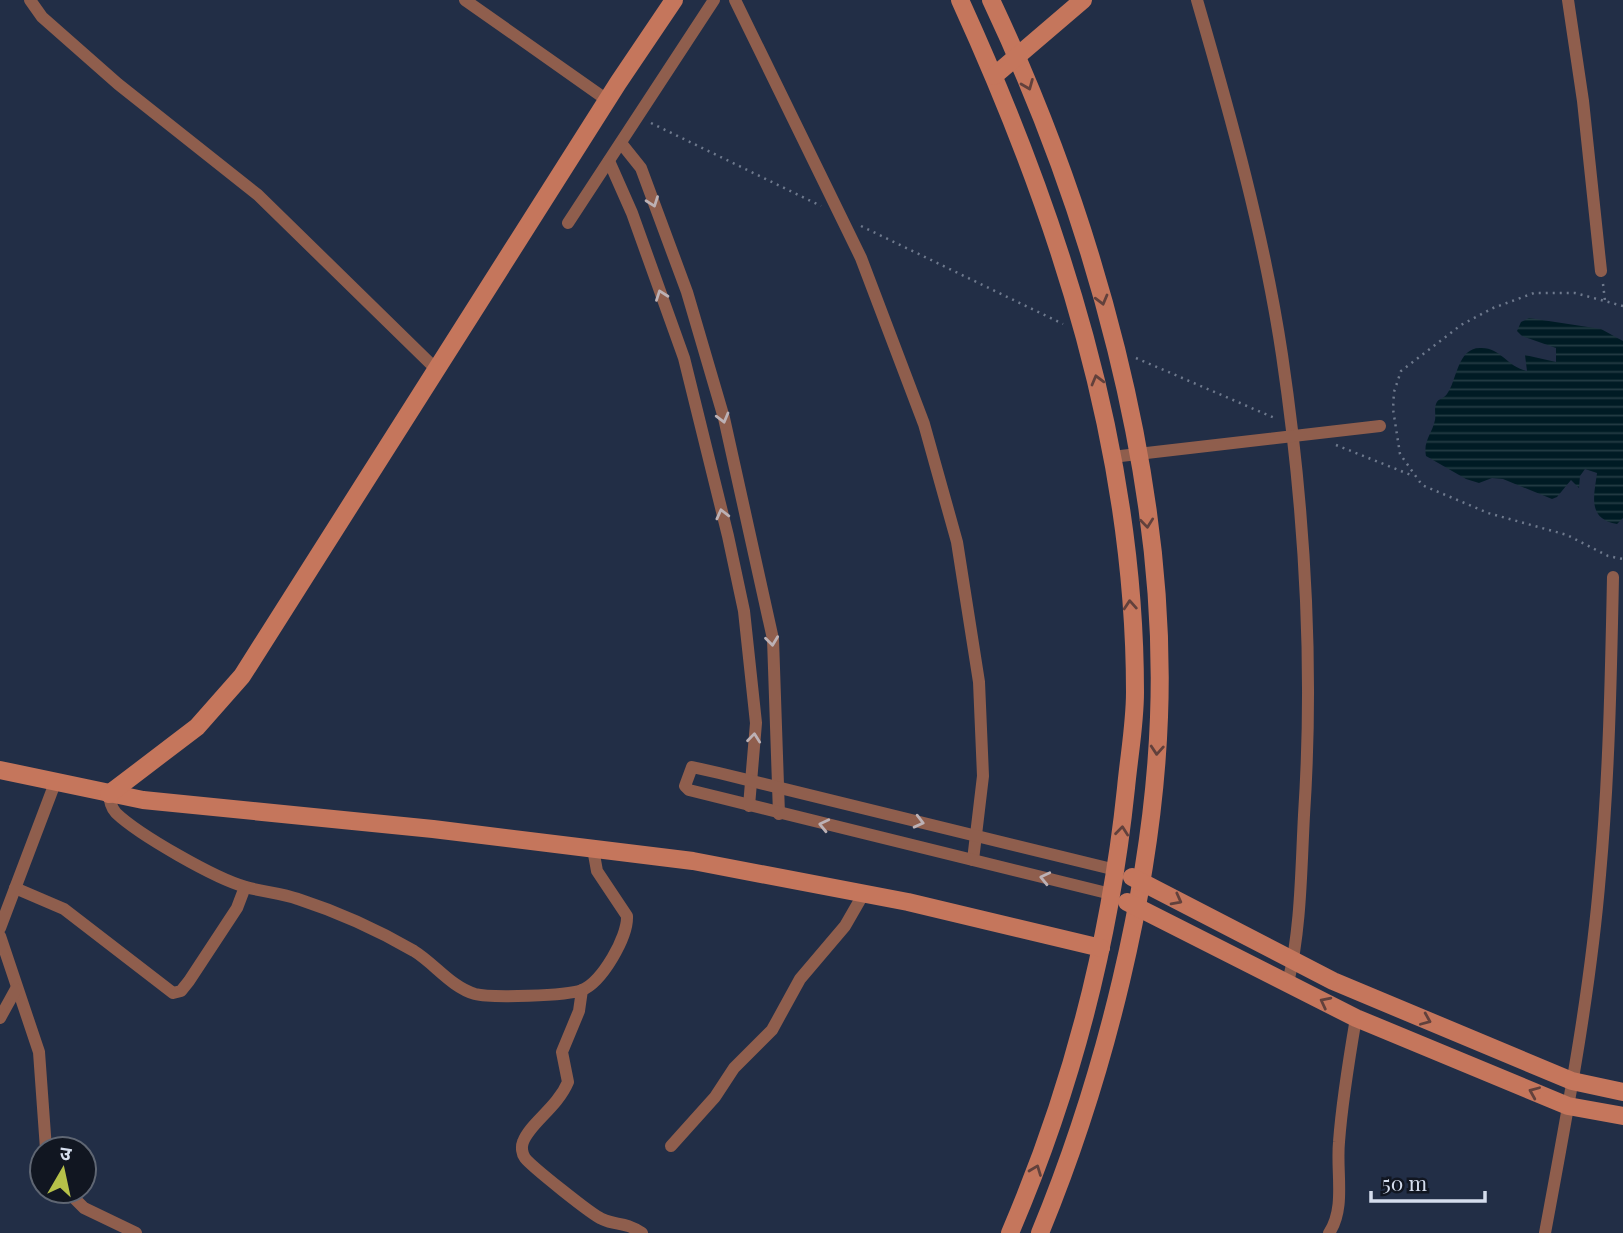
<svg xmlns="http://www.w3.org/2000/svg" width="1623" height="1233" font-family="'Playfair Display','Noto Sans Devanagari',serif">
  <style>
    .water { fill: url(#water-rules) }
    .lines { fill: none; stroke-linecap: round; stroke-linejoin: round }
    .path { stroke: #6e798d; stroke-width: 2.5; stroke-dasharray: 2 5; stroke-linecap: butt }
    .street { stroke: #8f5e4d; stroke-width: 12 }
    .secondary { stroke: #c5765c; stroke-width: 18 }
    .oneway { stroke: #62413c }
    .oneway2 { stroke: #bcb1b5 }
  </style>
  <defs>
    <pattern id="water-rules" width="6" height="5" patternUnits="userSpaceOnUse" patternTransform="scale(1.75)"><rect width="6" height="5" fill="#001b24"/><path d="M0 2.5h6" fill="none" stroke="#243c44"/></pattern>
  </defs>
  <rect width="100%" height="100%" fill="#222e46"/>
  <path class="water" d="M 1529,318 L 1601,329 L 1623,341 L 1623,518 L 1617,524 C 1587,519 1594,496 1597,473 L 1585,469 L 1580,476 L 1579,488 L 1571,480 L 1557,497 L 1552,499 L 1503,479 L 1492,478 L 1479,483 L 1466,479 L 1426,456 C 1423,441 1432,434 1435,420 C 1436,415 1434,409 1436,404 C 1438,398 1444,399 1447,394 C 1457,381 1457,348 1480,348 C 1501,347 1507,367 1527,371 L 1525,355 L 1556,362 L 1556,348 L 1522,336 L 1517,331 L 1521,322 Z"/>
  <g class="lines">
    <g class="path">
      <polyline points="651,123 821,206"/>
      <polyline points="861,226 1063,324"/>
      <polyline points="1603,284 1605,301"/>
      <polyline points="1623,306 1575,293 1534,293 1493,308 1461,325 1401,371 1394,392 1393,409 1400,454 1422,485 1488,513 1567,535 1608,556 1623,559"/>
      <polyline points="1136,358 1277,419"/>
      <polyline points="1336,445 1411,475"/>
    </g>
    <g class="street">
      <polyline points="30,0 42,17 118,84 258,195 438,371"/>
      <polyline points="465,0 607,100"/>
      <polyline points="735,0 861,258 924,424 957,542 979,682 983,776 973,860"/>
      <path d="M 1197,0 C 1231,117 1264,235 1282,355 C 1304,504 1314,665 1304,815 C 1301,871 1301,929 1288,983"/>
      <polyline points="1568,0 1583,101 1601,271"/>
      <polyline points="621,143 641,168 687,292 724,418 773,639 779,814"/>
      <polyline points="609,161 632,213 684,358 728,536 744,611 756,723 749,806"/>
      <polyline points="568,223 714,0"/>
      <polyline points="1112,457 1380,426"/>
      <path d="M 109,794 C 110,802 111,807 116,813 C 139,835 216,879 246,887 C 263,892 281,893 298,899 C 338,912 378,930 414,951 C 435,964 451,987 475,994 C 490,998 567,996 582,990 C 602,982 628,937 627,916 L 597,871 L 593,849"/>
      <polyline points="15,888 64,909 173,993 181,991 189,981 237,908 245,887"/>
      <polyline points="1111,894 689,790 685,786 692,767 719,773 1116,870"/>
      <polyline points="0,928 55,783"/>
      <polyline points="0,936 39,1052 46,1149"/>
      <path d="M 582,990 L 579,1011 L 562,1052 L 568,1082 C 557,1108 530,1123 523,1142 C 521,1147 522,1154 525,1158 C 531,1166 592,1215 602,1219 C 617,1226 624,1221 642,1233"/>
      <polyline points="0,1018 16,989"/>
      <polyline points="671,1146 715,1097 734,1068 772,1030 800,979 845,926 864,893"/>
      <polyline points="67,1191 84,1208 136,1233"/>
      <path d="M 1329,1233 C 1346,1208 1336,1172 1339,1142 C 1342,1101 1349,1059 1356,1018"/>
      <path d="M 1545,1233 C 1567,1114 1590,995 1600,875 C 1609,776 1611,676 1613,577"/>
    </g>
    <g class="secondary">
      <path d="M 960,0 C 1059,217 1135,450 1135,692 C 1135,724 1129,756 1126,788 C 1110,942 1071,1091 1010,1233"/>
      <path d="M 991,0 C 1092,214 1168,479 1159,717 C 1153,885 1104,1078 1040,1233"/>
      <polyline points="994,76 1083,0"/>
      <polyline points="0,770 143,800 433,829 693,861 908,902 1101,948"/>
      <polyline points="109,794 197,727 242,676 618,83 674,0"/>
      <polyline points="1132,877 1333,981 1572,1081 1623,1092"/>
      <polyline points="1127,902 1356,1018 1568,1106 1623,1116"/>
    </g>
  </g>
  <defs><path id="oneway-chevron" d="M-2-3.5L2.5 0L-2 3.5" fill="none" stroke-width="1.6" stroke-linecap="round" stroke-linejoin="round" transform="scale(1.75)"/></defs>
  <g class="oneway">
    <use href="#oneway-chevron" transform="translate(1028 85) rotate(68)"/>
    <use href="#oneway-chevron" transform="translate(1102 300) rotate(75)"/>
    <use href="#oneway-chevron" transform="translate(1097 380) rotate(-105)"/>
    <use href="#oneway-chevron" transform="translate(1147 523) rotate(84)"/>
    <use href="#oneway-chevron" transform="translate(1130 605) rotate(-94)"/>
    <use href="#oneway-chevron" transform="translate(1157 750) rotate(94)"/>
    <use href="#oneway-chevron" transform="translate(1122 831) rotate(-84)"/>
    <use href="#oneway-chevron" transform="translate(1177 900) rotate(28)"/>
    <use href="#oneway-chevron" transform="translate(1325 1002) rotate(-153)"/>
    <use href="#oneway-chevron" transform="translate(1426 1020) rotate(23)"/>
    <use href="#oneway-chevron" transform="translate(1534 1092) rotate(-157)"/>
    <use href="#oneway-chevron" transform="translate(1036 1170) rotate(-69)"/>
  </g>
  <g class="oneway2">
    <use href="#oneway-chevron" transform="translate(653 202) rotate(70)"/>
    <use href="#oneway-chevron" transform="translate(661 295) rotate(-110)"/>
    <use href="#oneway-chevron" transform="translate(723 418) rotate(75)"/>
    <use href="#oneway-chevron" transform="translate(722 514) rotate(-104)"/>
    <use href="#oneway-chevron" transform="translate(772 641) rotate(83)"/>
    <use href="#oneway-chevron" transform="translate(754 738) rotate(-84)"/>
    <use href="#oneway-chevron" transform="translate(919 822) rotate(14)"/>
    <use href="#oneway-chevron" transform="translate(824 825) rotate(-167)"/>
    <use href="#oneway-chevron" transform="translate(1045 878) rotate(-167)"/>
  </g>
  <g transform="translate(63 1170) rotate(9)"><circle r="33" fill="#111621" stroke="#5f6673" stroke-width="2"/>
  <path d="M0-5L12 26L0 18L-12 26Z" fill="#b6c149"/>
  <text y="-10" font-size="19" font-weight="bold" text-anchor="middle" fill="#d5dded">उ</text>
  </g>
  <path d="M1371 1191v10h114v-10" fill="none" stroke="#d5dded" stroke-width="3.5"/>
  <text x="1382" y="1191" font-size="21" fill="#d5dded" stroke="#111621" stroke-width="5" paint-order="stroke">50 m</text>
</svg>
